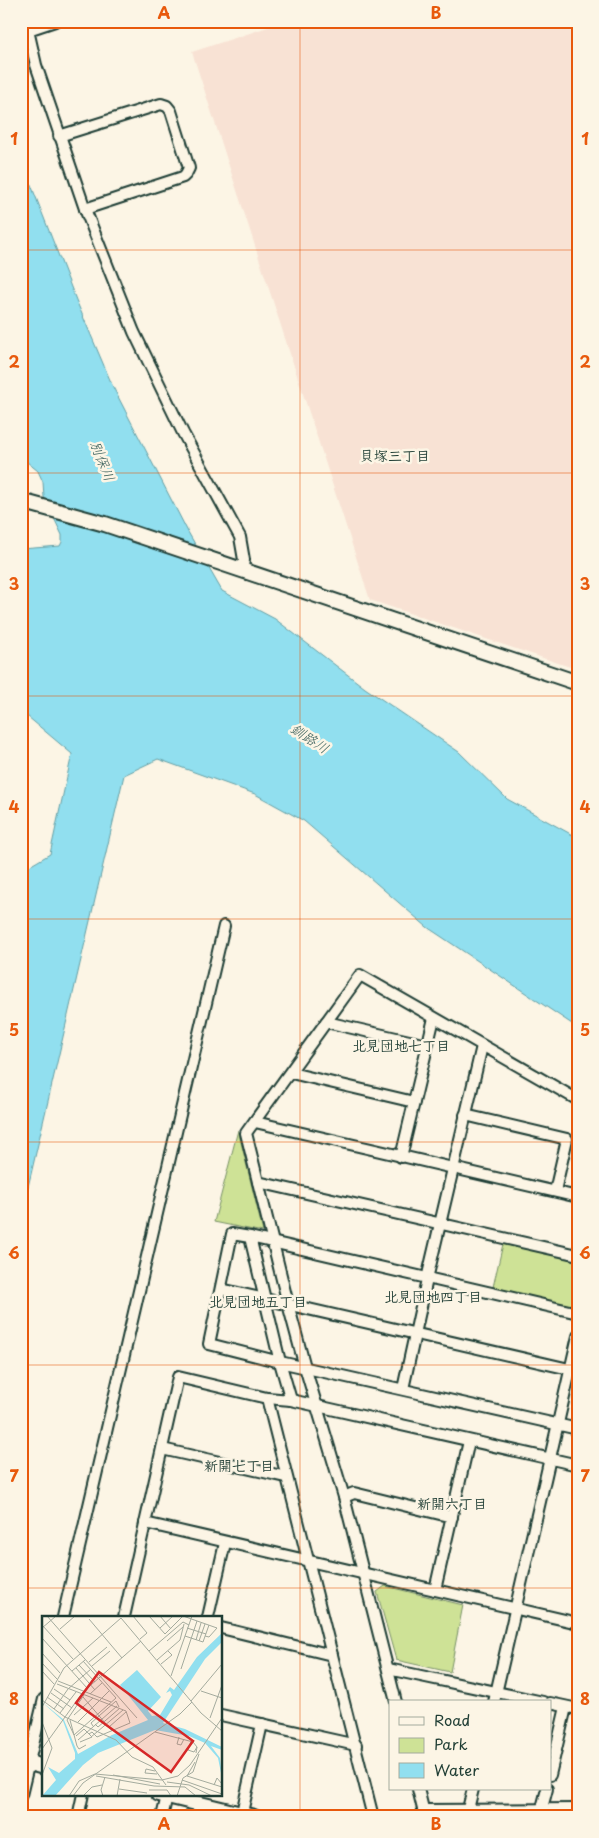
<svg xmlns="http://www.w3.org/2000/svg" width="599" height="1838" font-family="'Playpen Sans','Klee One',sans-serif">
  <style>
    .built { fill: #f8e2d4 }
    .green { fill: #cee296; stroke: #769065 }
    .water { fill: #91dfef; stroke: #639ea4 }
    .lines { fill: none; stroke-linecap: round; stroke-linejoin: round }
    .street-casing { stroke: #1f3d34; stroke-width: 14 }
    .secondary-casing { stroke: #1f3d34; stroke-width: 18 }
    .street { stroke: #fcf5e5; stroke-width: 10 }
    .secondary { stroke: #fcf5e5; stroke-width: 14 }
    .grid { fill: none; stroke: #e8590c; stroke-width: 1; stroke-opacity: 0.55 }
    .labels { text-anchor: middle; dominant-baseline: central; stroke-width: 5; stroke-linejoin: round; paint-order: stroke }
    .neighbourhood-label { font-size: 14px; font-weight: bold; fill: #1f3d34; stroke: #fcf5e5 }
    .water-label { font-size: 14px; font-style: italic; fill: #365d59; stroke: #fcf5e5 }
    .inset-road { fill: none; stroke: #a4ab9e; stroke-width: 1 }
    .view { fill: #d62828; fill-opacity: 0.15; stroke: #d62828; stroke-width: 2.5 }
    .inset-edge { fill: none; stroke: #1f3d34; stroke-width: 2.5 }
    .neatline { fill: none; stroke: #e8590c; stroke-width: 2 }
    .grid-label { font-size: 16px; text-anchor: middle; font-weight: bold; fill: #e8590c }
  </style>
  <rect width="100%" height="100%" fill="#fcf5e5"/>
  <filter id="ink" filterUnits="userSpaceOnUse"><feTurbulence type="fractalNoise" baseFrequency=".02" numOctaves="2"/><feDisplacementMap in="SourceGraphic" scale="10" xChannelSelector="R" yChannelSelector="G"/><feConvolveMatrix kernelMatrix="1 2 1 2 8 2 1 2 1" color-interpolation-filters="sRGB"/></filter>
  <g filter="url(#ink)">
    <polygon class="built" points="286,21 578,21 578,346 575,347 578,354 578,640 570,667 370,600 192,52"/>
    <g class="green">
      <polygon points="238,1130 263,1232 214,1222"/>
      <polygon points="503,1244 578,1261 578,1308 493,1287"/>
      <polygon points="385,1586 463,1605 450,1672 396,1660 377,1592"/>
    </g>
    <polygon class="water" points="21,159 76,300 113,387 188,532 222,591 275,619 365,688 459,752 507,799 578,838 578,1028 427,927 304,821 255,794 158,759 124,775 21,1217 21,871 50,854 72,754 21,711 21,549 60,546 62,542 62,535 44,497 43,482 38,471 27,462 21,449"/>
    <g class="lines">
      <g class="street-casing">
        <g id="street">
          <polyline points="26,21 36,65 85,209 134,332 183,433 240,537 244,560 242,571"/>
          <polyline points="28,30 55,21"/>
          <polyline points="59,136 161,104 167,106 171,111 189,168 186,174 183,177 85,209"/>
          <polyline points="326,1022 427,1045"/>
          <polyline points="291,1073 414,1102"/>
          <polyline points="465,1115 567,1139 555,1191"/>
          <polyline points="255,1122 578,1197"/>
          <polyline points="401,1157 434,1018"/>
          <polyline points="258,1182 578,1255"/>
          <polyline points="250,1237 578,1313"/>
          <polyline points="221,1289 578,1371"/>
          <polyline points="403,1389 427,1279 482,1046"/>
          <polyline points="267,1398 373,1817"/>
          <polyline points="291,1400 280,1362 250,1237 232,1234 209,1344 280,1362 578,1429"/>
          <polyline points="162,1449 286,1477"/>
          <polyline points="344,1497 354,1493 452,1517"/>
          <polyline points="145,1523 578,1623"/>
          <polyline points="435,1590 469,1441"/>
          <polyline points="63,1617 224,926"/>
          <polyline points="124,1617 178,1377 267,1398 291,1400 578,1465"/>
          <polyline points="208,1617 225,1543"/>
          <polyline points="221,1628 332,1655"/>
          <polyline points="388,1669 543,1702"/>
          <polyline points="396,1702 344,1497 305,1367 288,1304 246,1133 360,975 578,1100"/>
          <polyline points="494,1702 578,1336"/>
          <polyline points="550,1703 578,1709"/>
          <polyline points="221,1715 356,1745"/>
          <polyline points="550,1775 566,1707"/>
          <polyline points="418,1789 425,1817"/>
          <polyline points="21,1795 44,1699"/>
          <polyline points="542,1808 547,1789"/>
          <polyline points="468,1809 473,1789"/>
          <polyline points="423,1810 578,1809"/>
          <polyline points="78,1817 83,1794"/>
          <polyline points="162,1817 167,1796"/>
          <polyline points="241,1817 262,1724"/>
        </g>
      </g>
      <g class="secondary-casing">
        <g id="secondary">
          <polyline points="21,501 105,524 578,683"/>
          <polyline points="29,1763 44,1767"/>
          <polyline points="159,1794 254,1817"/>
        </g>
      </g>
      <use href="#street" class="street"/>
      <use href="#secondary" class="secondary"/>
    </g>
  </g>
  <path class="grid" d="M 300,21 L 300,1817M 21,250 L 578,250M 21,473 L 578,473M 21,696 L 578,696M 21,919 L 578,919M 21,1142 L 578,1142M 21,1365 L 578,1365M 21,1588 L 578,1588"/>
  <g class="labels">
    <g class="neighbourhood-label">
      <text x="395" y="455">貝塚三丁目</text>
      <text x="401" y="1045">北見団地七丁目</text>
      <text x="433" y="1296">北見団地四丁目</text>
      <text x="258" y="1301">北見団地五丁目</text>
      <text x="239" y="1465">新開七丁目</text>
      <text x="452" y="1503">新開六丁目</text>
    </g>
    <g class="water-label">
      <text transform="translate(103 461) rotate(68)">別保川</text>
      <text transform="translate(310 738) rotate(33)">釧路川</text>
    </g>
  </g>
  <g transform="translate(42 1616)">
    <rect width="180" height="180" fill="#fcf5e5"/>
    <path d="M 180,17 L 180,26 L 163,43 L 121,107 L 143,113 L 180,131 L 180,134 L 169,130 L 178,142 L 180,162 L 176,142 L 163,127 L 147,120 L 113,114 L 56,137 L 41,149 L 13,180 L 0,180 L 14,164 L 6,151 L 17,157 L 33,143 L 33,137 L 21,105 L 0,86 L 22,104 L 36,138 L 70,119 L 106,104 L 78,69 L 95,54 L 119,81 L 106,95 L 110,100 L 118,99 L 130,79 L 128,75 L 124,77 L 128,71 L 132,74 L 155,41 Z" fill="#91dfef"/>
    <path class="inset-road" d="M 5,0 L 95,102M 91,0 L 105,17 L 98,23M 107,0 L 123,18 L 141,0M 118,0 L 129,13M 141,0 L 175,12 L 167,21 L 163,20M 47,3 L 80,42M 0,9 L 31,43M 0,12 L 14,0M 118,12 L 131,0M 145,12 L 164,18M 18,13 L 33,0M 143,20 L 161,26 L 167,9M 0,22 L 45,72M 154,24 L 159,7M 125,25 L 141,11M 157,25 L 163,8M 107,35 L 141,6 L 147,9M 0,37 L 18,57M 115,44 L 138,24 L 142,8M 41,45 L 74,82 L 32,119 L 25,104 L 42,79M 47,46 L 65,31M 0,47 L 15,63M 119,48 L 130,39 L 126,35M 37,49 L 53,66M 50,50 L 68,35M 34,52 L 53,74M 139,53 L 155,5M 0,55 L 12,68M 30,55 L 43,44M 129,60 L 150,0M 16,65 L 69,86M 15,68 L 84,95 L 88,107 L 55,121 L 50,116 L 47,118M 12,73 L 28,84M 159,75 L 180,82M 9,77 L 30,92M 48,78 L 60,67M 5,81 L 22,93M 41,81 L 70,115M 0,84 L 23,101 L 74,124 L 90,141 L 111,151 L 124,169M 149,85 L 180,48M 0,91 L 22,52 L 79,2 L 159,97 L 180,115M 12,93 L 26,73 L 49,53M 18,97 L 34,76M 32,99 L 51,82M 168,102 L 180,69M 28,104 L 35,130 L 37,133 L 44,129M 0,106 L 10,132 L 0,159M 36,106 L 67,75M 53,108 L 56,111 L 78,92M 51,110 L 49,107 L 74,85 L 77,91M 67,111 L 84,96M 113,116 L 151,126 L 155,131 L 154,137M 34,120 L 42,113 L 50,121 L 38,126M 49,121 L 81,94M 137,121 L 135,128 L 139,129 L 142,123M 36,124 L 75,90M 149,125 L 146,134 L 152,136 L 155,131M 0,133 L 41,76 L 99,25M 113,155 L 104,153 L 103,157 L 115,158M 71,159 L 118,168M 54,160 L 112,170 L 143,171 L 154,180M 145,160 L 180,171M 145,160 L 153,146M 140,164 L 180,178M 125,166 L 147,169 L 170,180M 172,169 L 175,162 L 180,168M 77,173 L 105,177M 107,174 L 125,174 L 129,180M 42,179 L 50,171 L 60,169M 27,180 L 37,165 L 53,158 L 120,164 L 136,160 L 148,149 L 180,102M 31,180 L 41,167 L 138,98 L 150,86M 61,180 L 59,174 L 63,161M 75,180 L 78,163M 135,180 L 141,162 L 151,156 L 157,138"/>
    <path class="view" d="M 57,56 L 151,125 L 129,156 L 34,87 Z"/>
    <rect width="180" height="180" class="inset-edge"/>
  </g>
  <rect width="599" height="1838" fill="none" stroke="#fcf5e5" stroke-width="55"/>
  <rect x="389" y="1700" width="162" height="90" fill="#fcf5e5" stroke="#a4ab9e"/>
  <rect x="399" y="1717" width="25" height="8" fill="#fcf5e5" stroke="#a4ab9e"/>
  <text x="434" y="1726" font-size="15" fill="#1f3d34">Road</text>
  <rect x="399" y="1738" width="25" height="15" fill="#cee296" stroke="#a4ab9e"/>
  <text x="434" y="1750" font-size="15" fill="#1f3d34">Park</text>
  <rect x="399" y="1763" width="25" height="15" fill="#91dfef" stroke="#a4ab9e"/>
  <text x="434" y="1776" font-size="15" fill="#1f3d34">Water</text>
  <rect x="28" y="28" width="544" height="1782" class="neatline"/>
  <g class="grid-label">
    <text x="164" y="19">A</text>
    <text x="436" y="19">B</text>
    <text x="14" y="145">1</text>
    <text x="585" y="145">1</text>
    <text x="14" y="368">2</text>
    <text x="585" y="368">2</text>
    <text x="14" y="590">3</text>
    <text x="585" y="590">3</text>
    <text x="14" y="813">4</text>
    <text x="585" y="813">4</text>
    <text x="14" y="1036">5</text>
    <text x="585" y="1036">5</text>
    <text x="14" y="1259">6</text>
    <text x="585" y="1259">6</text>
    <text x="14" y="1482">7</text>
    <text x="585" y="1482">7</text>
    <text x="14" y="1705">8</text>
    <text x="585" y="1705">8</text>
    <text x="164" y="1830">A</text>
    <text x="436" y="1830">B</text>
  </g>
</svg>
